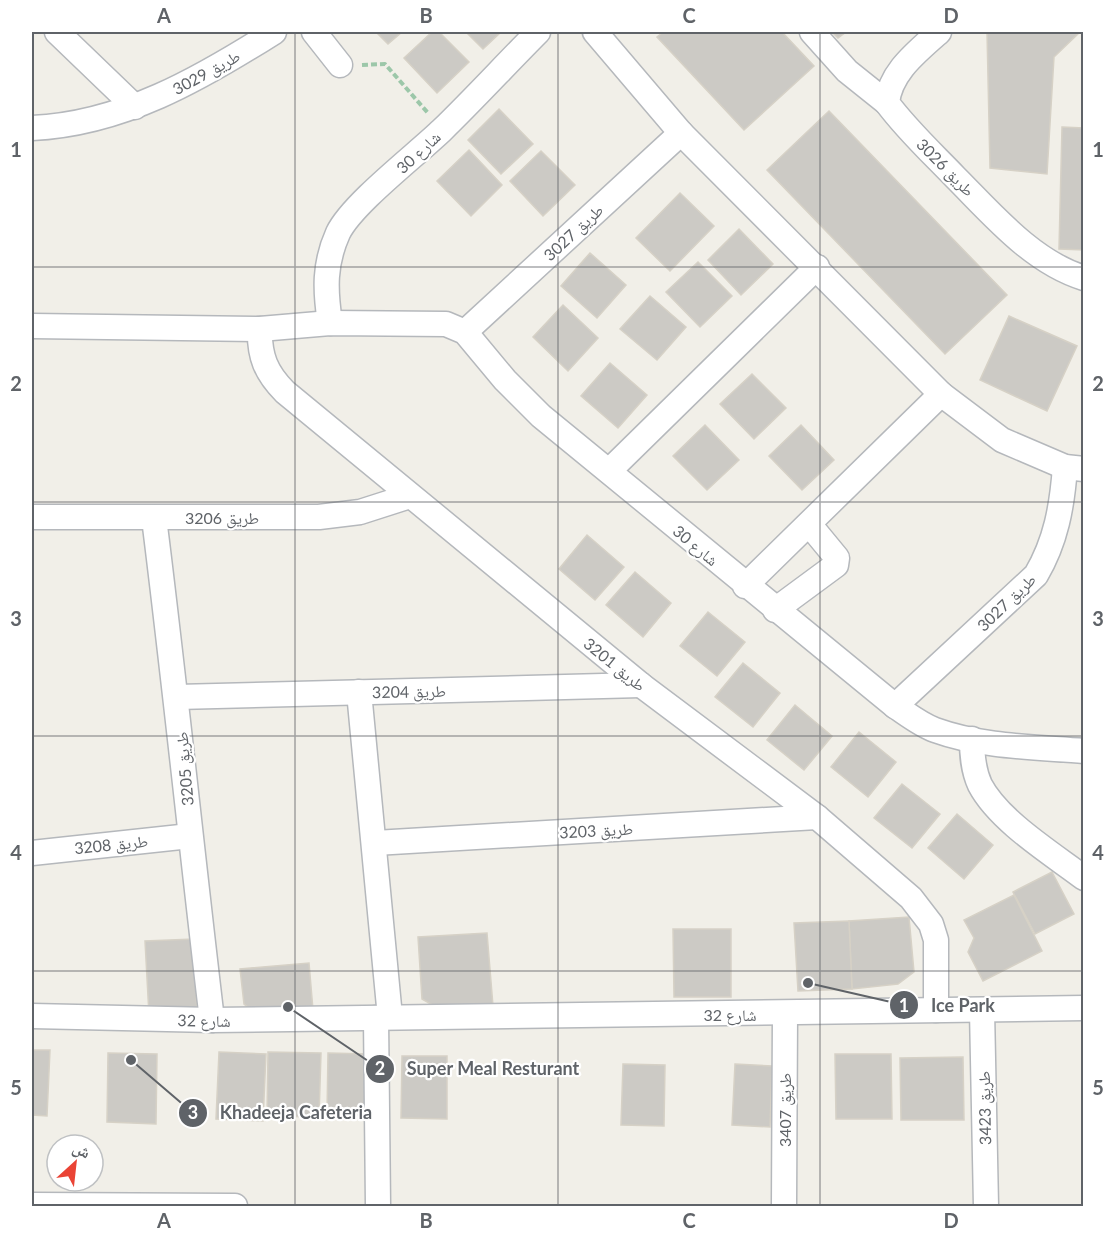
<svg xmlns="http://www.w3.org/2000/svg" width="1115" height="1238" font-family="Lato,'Noto Naskh Arabic',sans-serif">
  <style>
    .building { fill: #cccac5; stroke: #d6d1c6; stroke-width: 1.5 }
    .lines { fill: none; stroke-linecap: round; stroke-linejoin: round }
    .minor-casing { stroke: #b5b8bc; stroke-width: 27 }
    .path { stroke: #9cc7a9; stroke-width: 4; stroke-dasharray: 6 3; stroke-linecap: butt }
    .minor { stroke: #fff; stroke-width: 24 }
    .grid { fill: none; stroke: #5f6368; stroke-width: 1.5; stroke-opacity: 0.55 }
    .labels { text-anchor: middle; dominant-baseline: central; stroke-width: 4.5; stroke-linejoin: round; paint-order: stroke }
    .street-label { font-size: 16px; fill: #5f6368; stroke: #fff }
    .leader { fill: none; stroke: #5f6368; stroke-width: 2 }
    .callout-dot { fill: #5f6368; stroke: #fff; stroke-width: 2 }
    .mark-label { font-size: 18px; text-anchor: middle; font-weight: bold; fill: #fff }
    .callout-label { font-size: 18px; text-anchor: middle; font-weight: bold; fill: #5f6368; stroke: #fff; stroke-width: 4.5; stroke-linejoin: round; paint-order: stroke }
    .neatline { fill: none; stroke: #5f6368; stroke-width: 2 }
    .grid-label { font-size: 20px; text-anchor: middle; font-weight: bold; fill: #5f6368 }
  </style>
  <rect width="100%" height="100%" fill="#f1efe8"/>
  <g class="building">
    <polygon points="376,32 402,32 388,44"/>
    <polygon points="432,32 439,32 469,62 437,93 404,58"/>
    <polygon points="466,32 501,32 483,49"/>
    <polygon points="663,32 782,32 814,66 744,130 657,37"/>
    <polygon points="832,32 846,32 838,38"/>
    <polygon points="987,32 1080,32 1054,57 1047,174 990,168"/>
    <polygon points="499,109 533,144 501,174 468,140"/>
    <polygon points="829,111 1007,295 945,354 767,170"/>
    <polygon points="1062,127 1084,128 1084,250 1059,249"/>
    <polygon points="469,150 502,185 471,216 437,181"/>
    <polygon points="541,151 575,185 543,216 510,181"/>
    <polygon points="680,193 714,226 670,271 636,238"/>
    <polygon points="739,229 773,264 741,295 708,260"/>
    <polygon points="590,253 626,285 597,318 561,286"/>
    <polygon points="698,262 732,296 700,327 666,292"/>
    <polygon points="650,296 686,327 657,360 620,329"/>
    <polygon points="563,305 598,338 568,371 533,337"/>
    <polygon points="1009,316 1077,346 1047,411 980,380"/>
    <polygon points="610,363 647,395 618,428 581,396"/>
    <polygon points="752,374 786,408 754,439 720,404"/>
    <polygon points="705,425 739,460 707,490 673,456"/>
    <polygon points="801,425 834,460 802,490 769,456"/>
    <polygon points="587,535 624,567 595,600 559,569"/>
    <polygon points="635,572 671,603 643,637 606,605"/>
    <polygon points="708,612 745,642 717,676 680,646"/>
    <polygon points="743,663 780,693 753,727 715,697"/>
    <polygon points="795,705 832,736 804,770 767,740"/>
    <polygon points="859,732 896,762 868,797 831,767"/>
    <polygon points="902,784 940,814 912,848 874,818"/>
    <polygon points="957,814 993,845 964,879 928,848"/>
    <polygon points="1052,872 1074,914 1035,934 1013,892"/>
    <polygon points="1014,895 1042,951 983,981 968,952 974,938 964,920"/>
    <polygon points="909,917 914,972 898,984 852,989 849,921"/>
    <polygon points="849,921 852,989 798,991 794,923"/>
    <polygon points="673,929 731,929 731,997 674,997"/>
    <polygon points="487,933 493,1006 441,1010 422,999 418,937"/>
    <polygon points="194,939 197,1013 149,1015 145,941"/>
    <polygon points="309,963 313,1010 258,1015 244,1004 240,969"/>
    <polygon points="32,1050 50,1050 47,1116 32,1115"/>
    <polygon points="219,1052 266,1054 263,1121 216,1119"/>
    <polygon points="268,1052 321,1053 319,1117 267,1116"/>
    <polygon points="108,1053 157,1054 156,1124 107,1122"/>
    <polygon points="328,1053 368,1054 367,1115 327,1114"/>
    <polygon points="835,1054 891,1054 892,1119 836,1119"/>
    <polygon points="402,1056 447,1056 447,1119 401,1118"/>
    <polygon points="963,1057 964,1120 901,1120 900,1058"/>
    <polygon points="623,1064 665,1065 664,1126 621,1125"/>
    <polygon points="735,1064 772,1066 770,1127 732,1125"/>
  </g>
  <g class="lines">
    <g class="minor-casing">
      <g id="minor">
        <polyline points="57,32 135,107"/>
        <polyline points="314,32 340,65"/>
        <polyline points="595,32 681,133 941,394 1002,440 1065,467 1084,469"/>
        <polyline points="812,32 847,71 887,103"/>
        <path d="M 939,32 C 917,52 890,72 887,103 C 907,130 932,153 955,177 C 992,214 1032,262 1084,278"/>
        <path d="M 32,128 C 122,124 200,79 274,32"/>
        <path d="M 330,323 C 325,290 324,264 338,233 C 352,204 416,155 442,130 C 475,98 506,64 538,32"/>
        <path d="M 32,326 L 260,329 L 330,323 L 446,324 L 465,332 L 505,380 L 541,416 L 895,706 C 907,714 921,725 935,730 C 982,747 1034,747 1084,751"/>
        <path d="M 260,329 C 259,356 266,373 285,392 L 641,685 L 817,817 L 911,898 L 931,924 L 936,940 L 936,1010"/>
        <polyline points="465,332 681,133"/>
        <polyline points="609,471 817,267"/>
        <polyline points="32,517 319,517 360,512 410,496"/>
        <path d="M 154,518 C 175,685 192,853 212,1020"/>
        <polyline points="745,586 941,394"/>
        <polyline points="775,610 836,565 837,558 809,524"/>
        <polyline points="359,692 390,1017"/>
        <polyline points="177,697 641,685"/>
        <path d="M 895,706 L 1036,575 C 1056,541 1062,507 1065,467"/>
        <path d="M 972,739 C 972,755 973,770 980,785 C 999,821 1051,853 1084,878"/>
        <polyline points="375,843 817,817"/>
        <polyline points="32,853 190,836"/>
        <polyline points="982,1010 986,1206"/>
        <polyline points="32,1016 212,1020 1084,1008"/>
        <polyline points="376,1018 378,1206"/>
        <polyline points="32,1205 235,1206"/>
        <polyline points="784,1206 785,1014"/>
      </g>
    </g>
    <polyline class="path" points="362,65 385,64 428,113"/>
    <use href="#minor" class="minor"/>
  </g>
  <path class="grid" d="M 295,32 L 295,1206M 558,32 L 558,1206M 820,32 L 820,1206M 32,267 L 1084,267M 32,502 L 1084,502M 32,736 L 1084,736M 32,971 L 1084,971"/>
  <g class="labels">
    <g class="street-label">
      <text transform="translate(206 72) rotate(-29)">طريق 3029</text>
      <text transform="translate(418 152) rotate(-43)">شارع 30</text>
      <text transform="translate(946 167) rotate(45)">طريق 3026</text>
      <text transform="translate(573 232) rotate(-43)">طريق 3027</text>
      <text x="222" y="517">طريق 3206</text>
      <text transform="translate(696 545) rotate(40)">شارع 30</text>
      <text transform="translate(1006 602) rotate(-44)">طريق 3027</text>
      <text transform="translate(615 664) rotate(39)">طريق 3201</text>
      <text transform="translate(409 691) rotate(-1)">طريق 3204</text>
      <text transform="translate(184 769) rotate(-95)">طريق 3205</text>
      <text transform="translate(596 830) rotate(-3)">طريق 3203</text>
      <text transform="translate(111 844) rotate(-6)">طريق 3208</text>
      <text x="730" y="1014">شارع 32</text>
      <text transform="translate(204 1020) rotate(1)">شارع 32</text>
      <text transform="translate(984 1108) rotate(-91)">طريق 3423</text>
      <text transform="translate(784 1110) rotate(-90)">طريق 3407</text>
    </g>
  </g>
  <path class="leader" d="M808 983L904 1005M288 1007L380 1069M131 1060L193 1113"/>
  <g class="callout-dot">
    <circle cx="808" cy="983" r="6"/>
    <circle cx="288" cy="1007" r="6"/>
    <circle cx="131" cy="1060" r="6"/>
    <circle cx="904" cy="1005" r="15"/>
    <circle cx="380" cy="1069" r="15"/>
    <circle cx="193" cy="1113" r="15"/>
  </g>
  <g class="mark-label">
    <text x="904" y="1012">1</text>
    <text x="380" y="1075">2</text>
    <text x="193" y="1119">3</text>
  </g>
  <g class="callout-label">
    <text x="963" y="1012">Ice Park</text>
    <text x="493" y="1075">Super Meal Resturant</text>
    <text x="296" y="1119">Khadeeja Cafeteria</text>
  </g>
  <rect width="1115" height="1238" fill="none" stroke="#ffffff" stroke-width="66"/>
  <g transform="translate(75 1163) rotate(27)"><circle r="28" fill="#ffffff" stroke="#bfc1c3" stroke-width="1.5"/>
  <path d="M0-4.5L10 22L0 15L-10 22Z" fill="#ea4335"/>
  <text y="-9" font-size="16" font-weight="bold" text-anchor="middle" fill="#5f6368">ش</text>
  </g>
  <rect x="33" y="33" width="1049" height="1172" class="neatline"/>
  <g class="grid-label">
    <text x="164" y="23">A</text>
    <text x="426" y="23">B</text>
    <text x="689" y="23">C</text>
    <text x="951" y="23">D</text>
    <text x="16" y="157">1</text>
    <text x="1098" y="157">1</text>
    <text x="16" y="391">2</text>
    <text x="1098" y="391">2</text>
    <text x="16" y="626">3</text>
    <text x="1098" y="626">3</text>
    <text x="16" y="860">4</text>
    <text x="1098" y="860">4</text>
    <text x="16" y="1095">5</text>
    <text x="1098" y="1095">5</text>
    <text x="164" y="1228">A</text>
    <text x="426" y="1228">B</text>
    <text x="689" y="1228">C</text>
    <text x="951" y="1228">D</text>
  </g>
</svg>
